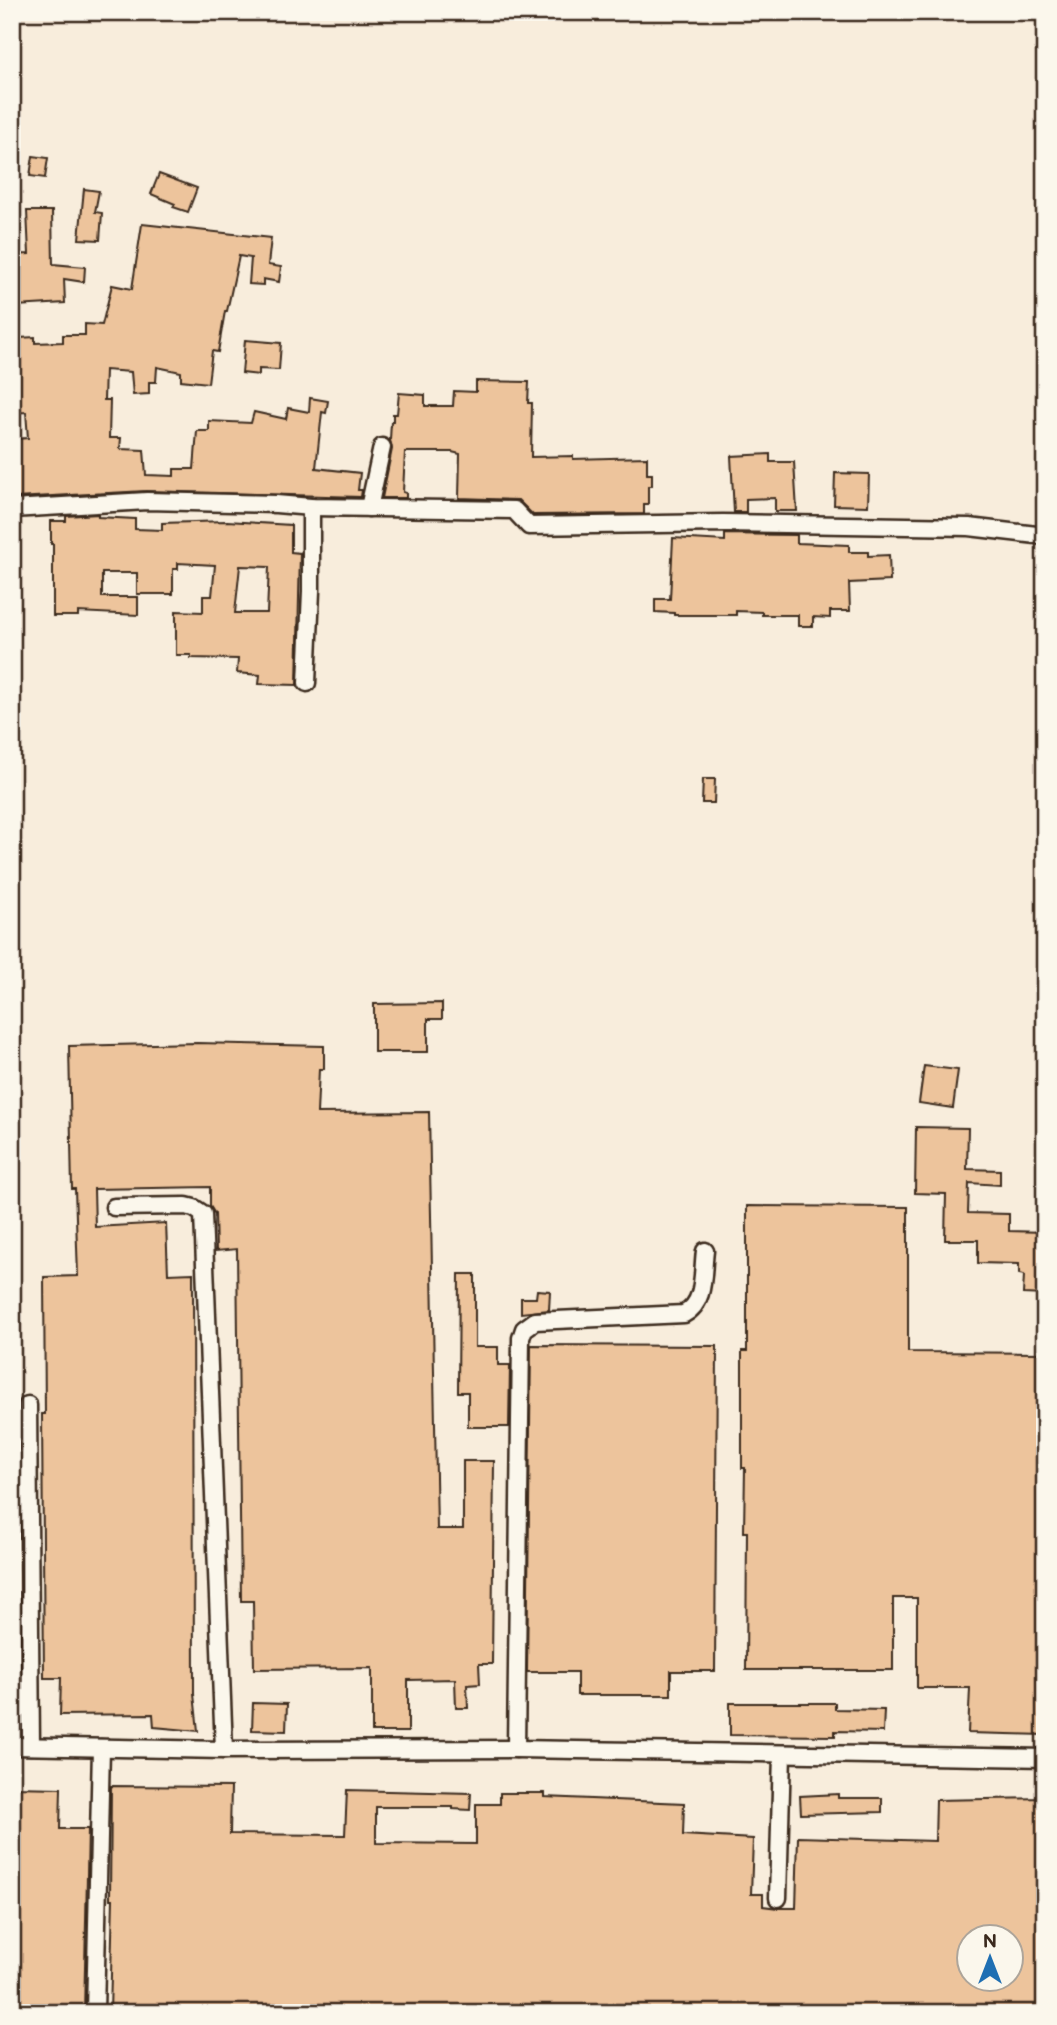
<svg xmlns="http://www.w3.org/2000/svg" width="1057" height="2025" font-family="'Balsamiq Sans',sans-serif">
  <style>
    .building { fill: #edc49c; stroke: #3b2a1e; stroke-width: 2; fill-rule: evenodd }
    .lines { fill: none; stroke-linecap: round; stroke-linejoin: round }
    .minor-casing { stroke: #3b2a1e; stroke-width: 21 }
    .minor { stroke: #fbf7ec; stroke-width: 16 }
  </style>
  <rect width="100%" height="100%" fill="#f8eddc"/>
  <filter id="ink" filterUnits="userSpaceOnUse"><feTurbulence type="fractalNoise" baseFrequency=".0143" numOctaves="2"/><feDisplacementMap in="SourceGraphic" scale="14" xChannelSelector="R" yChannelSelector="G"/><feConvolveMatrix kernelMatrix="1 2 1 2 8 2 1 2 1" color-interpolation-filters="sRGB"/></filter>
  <g filter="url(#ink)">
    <g class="building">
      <polygon points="33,156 48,158 45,178 30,176"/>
      <polygon points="159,174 197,188 188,212 173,207 175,204 151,194"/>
      <polygon points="84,189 99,191 95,212 102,213 100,240 79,239"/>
      <polygon points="27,211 52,211 53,264 85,267 84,282 64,279 65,303 16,306 12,255 29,254"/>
      <polygon points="142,224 271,238 268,265 281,267 279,282 263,279 263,285 249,284 251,258 239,256 227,311 225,311 218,352 212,351 208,383 181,380 181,372 157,367 156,382 149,382 149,394 133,395 131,372 105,370 104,400 110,400 109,438 121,438 120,449 144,450 146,475 174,476 174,469 194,469 197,431 209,431 209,421 251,423 254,412 286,419 288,408 309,412 310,398 328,401 326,413 322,412 316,468 360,473 358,490 362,490 361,497 146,491 15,498 13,458 16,458 15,439 28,438 26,412 13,413 12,343 19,343 19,338 35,337 35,343 63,342 63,335 85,335 85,324 102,325 112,285 132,289"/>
      <polygon points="245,340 281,343 279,370 259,369 259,375 242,373"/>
      <polygon points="476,381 529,382 528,403 532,403 531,457 573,456 573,459 647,457 647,474 652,474 652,486 648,486 648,504 644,504 644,514 533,515 518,500 459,498 460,454 452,452 405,452 403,492 406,493 406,498 382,498 392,449 390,440 391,422 393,422 393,414 397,414 399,393 425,395 425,406 453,406 454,391 476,392"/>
      <polygon points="770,454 770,462 794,462 797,511 775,511 775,498 746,499 746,512 734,512 731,456"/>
      <polygon points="835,473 869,474 868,506 834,505"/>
      <path d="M 98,514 L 98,517 L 135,519 L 135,529 L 162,530 L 162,523 L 227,521 L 291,525 L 291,552 L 300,553 L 297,685 L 259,684 L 260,675 L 237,673 L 238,659 L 191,658 L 191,655 L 176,655 L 176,611 L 203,612 L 203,596 L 212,596 L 215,565 L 178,563 L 178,569 L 173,569 L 173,594 L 137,594 L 137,573 L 102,573 L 102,597 L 138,597 L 138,615 L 78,612 L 78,616 L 53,616 L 53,544 L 51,544 L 51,521 L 66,521 L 66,516 ZM 240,566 L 269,567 L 267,613 L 235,613 Z"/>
      <polygon points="725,534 797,535 797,543 849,545 849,552 868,552 868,556 889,555 890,581 849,583 850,611 830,611 830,618 813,617 813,626 798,626 798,615 762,615 762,612 736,611 736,615 674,615 674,613 655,612 655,599 670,599 673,538 725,541"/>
      <polygon points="703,779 715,779 714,803 702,803"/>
      <polygon points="442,1003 442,1019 428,1019 428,1052 374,1052 374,1004"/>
      <polygon points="197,1043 324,1046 324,1069 319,1069 317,1113 429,1112 437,1529 463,1529 463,1461 494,1461 492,1664 479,1664 480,1684 467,1685 468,1708 456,1708 455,1679 408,1680 408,1732 372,1732 372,1668 254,1669 253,1601 241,1601 237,1249 216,1251 215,1214 210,1206 210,1187 94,1189 95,1227 166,1223 168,1274 193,1273 194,1694 198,1731 154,1727 153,1714 60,1715 61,1678 44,1678 42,1414 45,1414 44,1277 78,1276 75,1189 72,1189 69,1046"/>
      <polygon points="924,1066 958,1070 953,1108 919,1103"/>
      <polygon points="916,1127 968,1128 967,1169 1000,1170 1000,1185 969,1183 968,1213 1009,1214 1009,1231 1045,1232 1045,1295 1023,1294 1024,1275 1019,1274 1019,1264 978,1263 978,1240 945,1240 946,1194 915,1193"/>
      <polygon points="747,1206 908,1207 908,1352 1045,1353 1045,1735 968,1733 970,1688 917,1688 917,1598 893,1598 893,1670 746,1670 747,1532 744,1532 745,1468 742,1468 742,1351 747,1351"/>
      <polygon points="459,1274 475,1274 475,1347 498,1347 498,1365 510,1365 509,1427 468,1427 468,1392 458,1392"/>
      <polygon points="537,1290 550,1291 549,1310 521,1313 521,1298 536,1298"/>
      <polygon points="531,1345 717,1346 715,1671 671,1671 671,1695 577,1695 577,1672 527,1672"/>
      <polygon points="253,1703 287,1704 286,1731 252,1730"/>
      <polygon points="730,1703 835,1703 835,1709 884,1710 883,1732 835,1731 835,1736 730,1735"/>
      <path d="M 111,1786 L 231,1787 L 230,1834 L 345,1835 L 347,1790 L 471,1793 L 470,1810 L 453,1809 L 453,1807 L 376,1807 L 376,1843 L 476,1844 L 476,1804 L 500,1804 L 500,1793 L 545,1793 L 545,1797 L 684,1803 L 683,1835 L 753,1839 L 751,1894 L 763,1894 L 763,1906 L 778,1908 L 796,1908 L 798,1837 L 935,1841 L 936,1800 L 1045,1798 L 1045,2013 L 110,2013 L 113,1899 L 110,1899 ZM 970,1937 L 1012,1937 L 1012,1979 L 970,1979 Z"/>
      <polygon points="12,1787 61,1788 60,1829 88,1829 84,2013 12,2013"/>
      <polygon points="838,1794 838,1798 882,1798 882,1812 801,1814 800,1796"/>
    </g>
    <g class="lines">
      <g class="minor-casing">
        <g id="minor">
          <polyline points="369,508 382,447"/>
          <polyline points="12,509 147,501 276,504 311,507 514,510 529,526 723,523 969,527 1045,536"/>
          <polyline points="307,683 311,591 311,507"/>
          <polyline points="114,1207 186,1206 194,1208 203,1214 224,1750"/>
          <polyline points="28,1405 31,1746"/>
          <polyline points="12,1746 224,1750 516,1749 1045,1758"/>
          <path d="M 516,1749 L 521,1338 L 524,1329 L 535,1321 L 684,1314 C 706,1303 702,1273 705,1251"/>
          <polyline points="778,1898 782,1754"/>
          <polyline points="95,2013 101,1748"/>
        </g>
      </g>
      <use href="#minor" class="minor"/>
    </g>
  </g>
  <rect width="1057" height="2025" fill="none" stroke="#fbf7ec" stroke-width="42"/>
  <rect x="21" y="21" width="1015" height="1983" fill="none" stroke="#3b2a1e" stroke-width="2.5" filter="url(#ink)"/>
  <g transform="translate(990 1958)"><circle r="33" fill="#fbf7ec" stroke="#aea59a" stroke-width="2"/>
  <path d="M0-5L12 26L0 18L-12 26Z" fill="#1f6fb2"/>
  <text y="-10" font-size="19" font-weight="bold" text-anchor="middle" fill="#3b2a1e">N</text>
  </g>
</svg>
